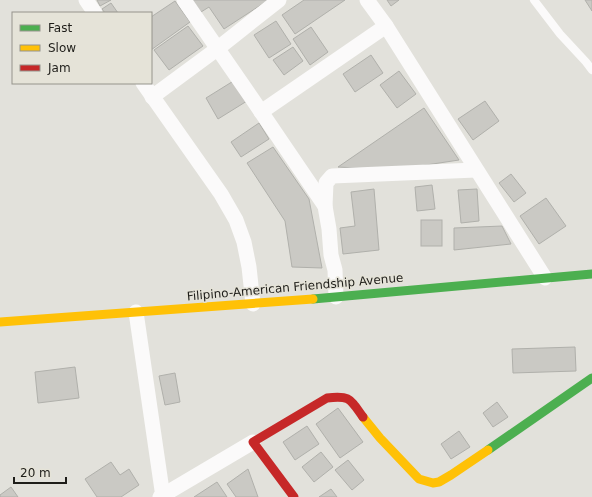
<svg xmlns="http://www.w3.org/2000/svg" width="592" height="497" font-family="'DejaVu Sans',sans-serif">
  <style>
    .building { fill: #cac9c4; stroke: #b0b0ab }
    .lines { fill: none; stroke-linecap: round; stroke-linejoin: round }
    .lane { stroke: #fbfafa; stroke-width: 8 }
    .street { stroke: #fbfafa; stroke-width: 15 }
    .fast { stroke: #4caf50; stroke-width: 9 }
    .slow { stroke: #ffc107; stroke-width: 9 }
    .jam { stroke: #c62828; stroke-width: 9 }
    .labels { text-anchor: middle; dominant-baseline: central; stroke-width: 3; stroke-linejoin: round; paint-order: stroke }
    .street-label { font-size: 12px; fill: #1e1d19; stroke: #e5e3d8 }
  </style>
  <rect width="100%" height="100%" fill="#e2e1db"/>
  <g class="building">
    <polygon points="97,0 111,0 100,6"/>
    <polygon points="192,0 267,0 267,1 224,29 209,7 201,12"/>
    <polygon points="304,0 345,0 295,34 282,15"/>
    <polygon points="387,0 399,0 391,6"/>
    <polygon points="585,0 592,0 592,11"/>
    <polygon points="175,1 190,22 151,50 151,17"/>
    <polygon points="111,3 118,13 105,13 102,9"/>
    <polygon points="276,21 291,44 269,58 254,35"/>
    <polygon points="188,26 203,46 169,70 154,50"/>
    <polygon points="311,27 328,52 310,65 293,39"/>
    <polygon points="293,47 303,61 284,75 273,60"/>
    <polygon points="371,55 383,73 355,92 343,74"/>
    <polygon points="399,71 416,94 397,108 380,85"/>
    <polygon points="235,80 247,101 218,119 206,98"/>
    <polygon points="485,101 499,121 473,140 458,119"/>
    <polygon points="424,108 459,160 393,170 338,167"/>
    <polygon points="259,123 269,139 241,157 231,142"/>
    <polygon points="273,147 309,199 322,268 292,267 285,221 247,163"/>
    <polygon points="511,174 526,193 514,202 499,183"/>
    <polygon points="432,185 435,209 417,211 415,187"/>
    <polygon points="374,189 379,250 343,254 340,228 355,226 351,192"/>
    <polygon points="477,189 479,221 461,223 458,190"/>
    <polygon points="546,198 566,226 539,244 520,216"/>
    <rect x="421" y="220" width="21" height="26"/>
    <polygon points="502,226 511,244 454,250 454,228"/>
    <polygon points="575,347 576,371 513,373 512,349"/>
    <polygon points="75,367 79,398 38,403 35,372"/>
    <polygon points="175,373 180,402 165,405 159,376"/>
    <polygon points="497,402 508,417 493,427 483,413"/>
    <polygon points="338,408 363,442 340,458 316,424"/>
    <polygon points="307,426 319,444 295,460 283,442"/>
    <polygon points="459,431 470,447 451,459 441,444"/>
    <polygon points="321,452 333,467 314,482 302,467"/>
    <polygon points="348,460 364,480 352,490 335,470"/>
    <polygon points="111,462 120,475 129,469 139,485 121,497 97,497 85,479"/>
    <polygon points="248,469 258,497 236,497 227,484"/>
    <polygon points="217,482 227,497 194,497"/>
    <polygon points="11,487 18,497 0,497 0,495"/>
    <polygon points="331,489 337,497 319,497"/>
  </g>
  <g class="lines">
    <polyline class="lane" points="534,0 560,34 586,62 592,70"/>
    <g class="street">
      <polyline points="86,0 95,13"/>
      <polyline points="184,0 251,97 325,206"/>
      <polyline points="367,0 386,26 545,278"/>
      <polyline points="143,83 221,194 236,220 244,242 249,267 253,304"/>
      <polyline points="152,97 217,49 279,0"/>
      <polyline points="261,112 386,26"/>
      <polyline points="336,297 335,270 331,255 329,229 325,206 326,183 332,176 476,170"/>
      <polyline points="136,312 163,497"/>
      <polyline points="160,497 253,442"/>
    </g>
    <g class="fast">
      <polyline points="313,299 592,274"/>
      <polyline points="488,450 592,378"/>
    </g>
    <g class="slow">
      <polyline points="0,322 313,299"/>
      <polyline points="363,417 380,438 419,479 433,483 439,482 451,475 488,450"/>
    </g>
    <path class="jam" d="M 294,497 L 253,442 L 327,398 C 350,395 350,399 363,417"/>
  </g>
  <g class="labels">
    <g class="street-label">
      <text transform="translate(295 287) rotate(-5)">Filipino-American Friendship Avenue</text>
    </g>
  </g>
  <rect x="12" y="12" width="140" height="72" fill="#e5e3d8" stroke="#95948c"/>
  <rect x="20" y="25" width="20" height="6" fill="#4caf50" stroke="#95948c"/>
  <text x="48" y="32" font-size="12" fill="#1e1d19">Fast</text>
  <rect x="20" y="45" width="20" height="6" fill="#ffc107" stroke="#95948c"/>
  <text x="48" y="52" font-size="12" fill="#1e1d19">Slow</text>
  <rect x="20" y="65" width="20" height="6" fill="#c62828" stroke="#95948c"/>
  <text x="48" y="72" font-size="12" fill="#1e1d19">Jam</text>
  <path d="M14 477v6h52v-6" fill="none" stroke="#1e1d19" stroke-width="2"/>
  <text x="20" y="477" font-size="12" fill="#1e1d19" stroke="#e5e3d8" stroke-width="3" paint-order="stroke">20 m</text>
</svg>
